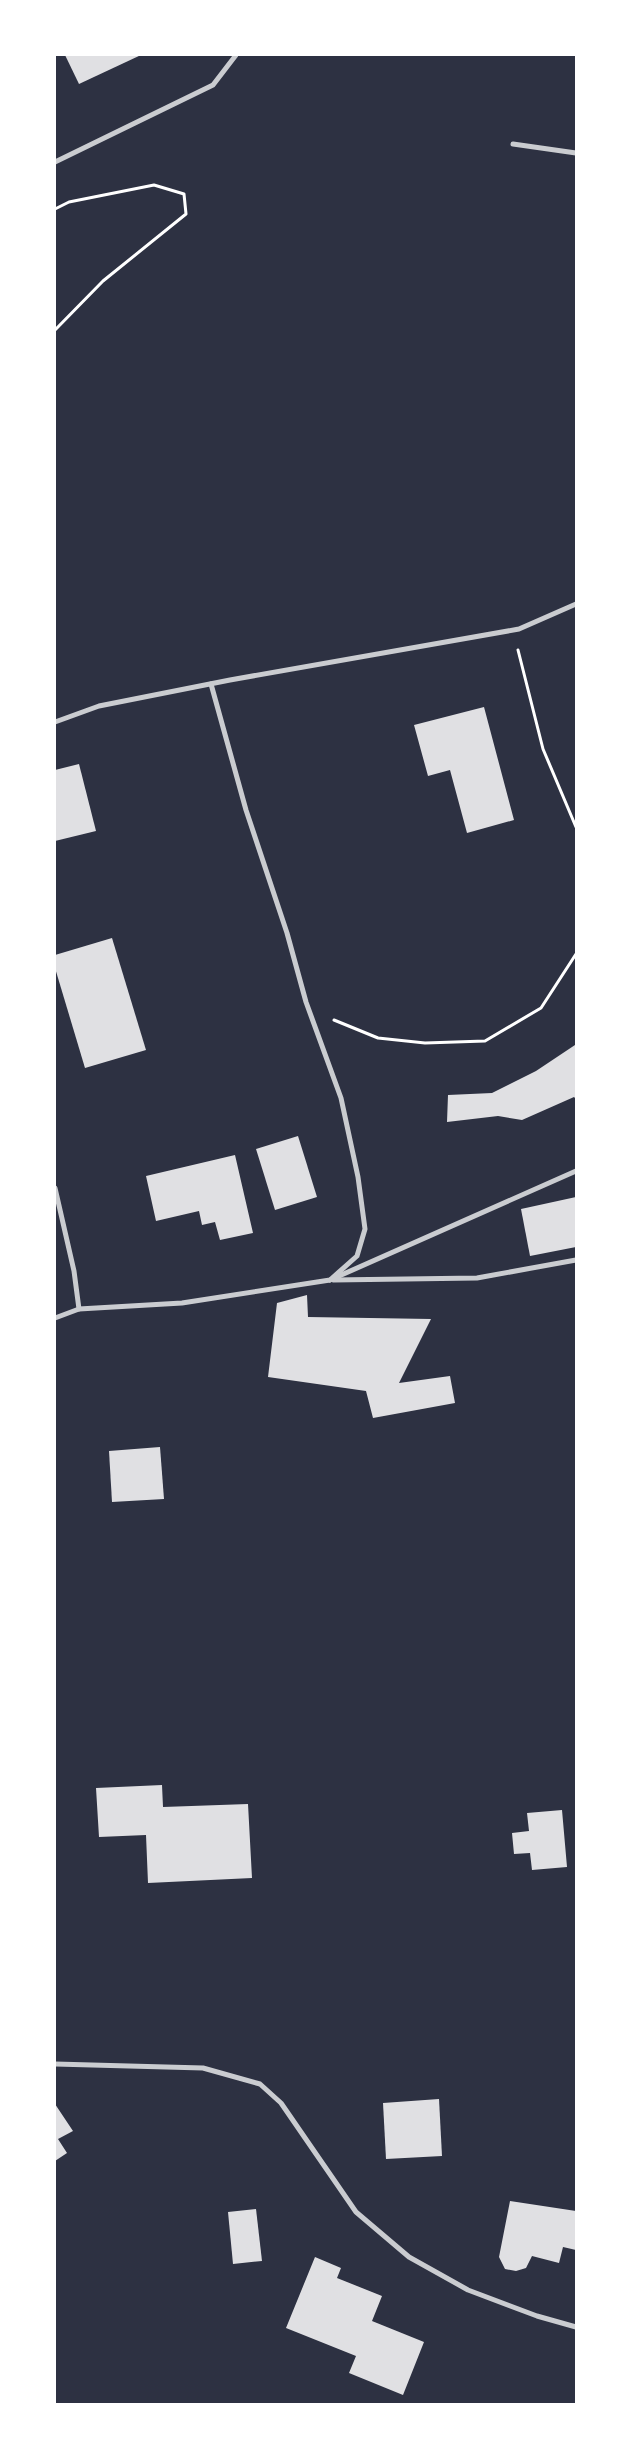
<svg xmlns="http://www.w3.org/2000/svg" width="631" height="2459" font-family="Merriweather,serif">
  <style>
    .building { fill: #e0e0e3 }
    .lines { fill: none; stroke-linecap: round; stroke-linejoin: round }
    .path { stroke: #fff; stroke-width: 3 }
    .minor { stroke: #caccd0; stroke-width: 5 }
  </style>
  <rect width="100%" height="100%" fill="#2d3142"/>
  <g class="building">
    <polygon points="65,55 141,55 79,84"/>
    <polygon points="484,707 514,820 467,833 450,770 428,776 414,725"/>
    <polygon points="79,764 96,831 55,841 55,770"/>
    <polygon points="112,938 146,1050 85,1068 55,968 55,955"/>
    <polygon points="575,1045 576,1099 574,1097 522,1120 498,1116 447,1122 448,1095 492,1093 536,1071"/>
    <polygon points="298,1136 317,1197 275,1210 256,1149"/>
    <polygon points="235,1155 253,1233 220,1240 215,1222 202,1225 199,1211 156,1221 146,1176"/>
    <polygon points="576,1197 576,1247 530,1256 521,1209"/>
    <polygon points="307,1295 308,1317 431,1319 399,1383 450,1376 455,1403 373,1418 366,1391 268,1377 277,1303"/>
    <polygon points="160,1447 164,1499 112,1502 109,1451"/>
    <polygon points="162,1785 163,1807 248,1804 252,1878 148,1883 146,1835 99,1837 96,1788"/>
    <polygon points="562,1810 567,1867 532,1870 530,1853 514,1854 512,1833 529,1831 527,1813"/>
    <polygon points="439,2099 442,2156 386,2159 383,2103"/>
    <polygon points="55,2104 73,2131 58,2139 67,2153 55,2161"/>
    <polygon points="510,2201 576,2211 576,2250 563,2247 559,2263 532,2256 526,2268 516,2271 505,2269 499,2257"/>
    <polygon points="256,2209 262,2261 233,2264 228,2212"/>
    <polygon points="315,2257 341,2268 337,2278 382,2296 372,2321 424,2342 403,2395 349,2373 356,2356 286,2328"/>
  </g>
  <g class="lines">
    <g class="path">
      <polyline points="55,209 69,202 154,185 184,194 186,214 103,281 55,330"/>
      <polyline points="518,650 543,749 576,827"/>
      <polyline points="334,1020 378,1038 425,1043 485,1041 541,1008 576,954"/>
    </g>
    <g class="minor">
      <polyline points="513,144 576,153"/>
      <polyline points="55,162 213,85 236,55"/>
      <polyline points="211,684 246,810 287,933 306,1002 341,1098 358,1177 365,1229 357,1256 330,1280"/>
      <polyline points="55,722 99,706 230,680 519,629 576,604"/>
      <polyline points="55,1188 74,1271 79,1309"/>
      <polyline points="333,1280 477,1278 576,1260"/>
      <polyline points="55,1318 79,1309 182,1303 330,1280 576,1171"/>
      <polyline points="55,2064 203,2068 260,2084 281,2103 356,2212 409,2257 468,2290 537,2316 576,2327"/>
    </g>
  </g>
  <rect width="631" height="2459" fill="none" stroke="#ffffff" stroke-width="112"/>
</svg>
